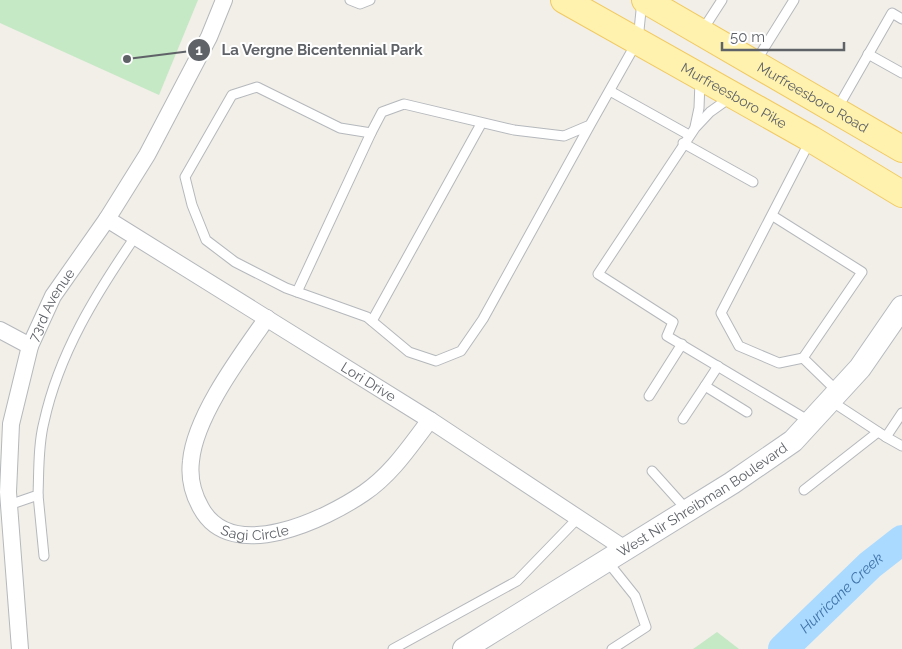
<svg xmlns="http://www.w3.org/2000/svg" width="902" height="649" font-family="Raleway,sans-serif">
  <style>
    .green { fill: #c5e8c5 }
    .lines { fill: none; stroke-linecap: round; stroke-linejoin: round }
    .river { stroke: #aadaff; stroke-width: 30 }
    .service-casing { stroke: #b5b8bc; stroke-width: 11 }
    .minor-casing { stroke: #b5b8bc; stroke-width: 18 }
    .secondary-casing { stroke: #b6babf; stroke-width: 24 }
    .primary-casing { stroke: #f2c960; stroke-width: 28 }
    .service { stroke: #fff; stroke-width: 9 }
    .minor { stroke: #fff; stroke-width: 16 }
    .secondary { stroke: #fff; stroke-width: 22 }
    .primary { stroke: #fff2af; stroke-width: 26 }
    .labels { text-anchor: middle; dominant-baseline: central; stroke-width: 4; stroke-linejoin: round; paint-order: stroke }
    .street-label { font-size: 14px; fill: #5f6368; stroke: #fff }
    .water-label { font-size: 15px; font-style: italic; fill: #4174aa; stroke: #fff }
    .leader { fill: none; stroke: #5f6368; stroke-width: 2 }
    .callout-dot { fill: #5f6368; stroke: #fff; stroke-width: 2 }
    .mark-label { font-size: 15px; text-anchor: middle; font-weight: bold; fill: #fff }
    .callout-label { font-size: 15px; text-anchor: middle; font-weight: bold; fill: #5f6368; stroke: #fff; stroke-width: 4; stroke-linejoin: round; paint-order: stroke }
  </style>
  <rect width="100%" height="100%" fill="#f1efe8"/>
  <g class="green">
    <polygon points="0,0 198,0 159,95 0,23"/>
    <polygon points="717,632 739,649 693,649 696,647"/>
  </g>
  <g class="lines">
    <path class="river" id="s1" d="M 783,649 L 870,565 L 902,540"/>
    <g class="service-casing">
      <g id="service">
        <polyline points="350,0 360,4 370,0"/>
        <polyline points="702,31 722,0"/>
        <polyline points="868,54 902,73"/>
        <polyline points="756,61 794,0"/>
        <polyline points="610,91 689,135"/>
        <polyline points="731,97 710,112 695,128 598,274 673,322 667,336 811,422"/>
        <polyline points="837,109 892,13 902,19"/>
        <polyline points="590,125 483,319 461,351 436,361 409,352 367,317 286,288 235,262 206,240 192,205 185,177 232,95 257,87 340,128 371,133 382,112 404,104 514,130 564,136 590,125 638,40 642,1"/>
        <polyline points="695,127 699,108 700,81"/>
        <polyline points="683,143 753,182"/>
        <polyline points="773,216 862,272 803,358 838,392"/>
        <polyline points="297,292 371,133"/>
        <polyline points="372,321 481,124"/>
        <polyline points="803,358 779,363 739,346 721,313 810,141"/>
        <polyline points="718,366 705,386 747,412"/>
        <polyline points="649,396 682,344"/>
        <polyline points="831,401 886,437 902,413"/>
        <polyline points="683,419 705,386"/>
        <polyline points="886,437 902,446"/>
        <polyline points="652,471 687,510"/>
        <polyline points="804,490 878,432"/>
        <polyline points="38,495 44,556"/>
        <path d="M 9,505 L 38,495 C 39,471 38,445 44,422 C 59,353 96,294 135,237"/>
        <polyline points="607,561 635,596 646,627 612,649"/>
        <polyline points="393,649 517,581 578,518"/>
      </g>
    </g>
    <g class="minor-casing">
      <g id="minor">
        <path id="s2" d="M 107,219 L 430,420 L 625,549"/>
        <path id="s3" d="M 267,318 C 241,355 195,416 191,461 C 189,477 193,494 201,508 C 232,565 326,519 364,493 C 392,474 410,446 430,420"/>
        <polyline points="0,330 30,346"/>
        <path id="s4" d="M 20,649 L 8,492 L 11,424 L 30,346 L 53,296 L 107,219 L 147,155 L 209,37 L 224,0"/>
      </g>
    </g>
    <g class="secondary-casing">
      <g id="secondary">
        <path id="s5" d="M 464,649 L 732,483 L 793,441 L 860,368 L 902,307"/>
      </g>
    </g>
    <g class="primary-casing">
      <g id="primary">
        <path id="s6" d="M 564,0 L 811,139 L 902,194"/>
        <path id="s7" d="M 645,0 L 902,149"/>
      </g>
    </g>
    <use href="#service" class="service"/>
    <use href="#minor" class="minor"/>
    <use href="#secondary" class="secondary"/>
    <use href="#primary" class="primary"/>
  </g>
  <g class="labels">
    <g class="street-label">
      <text stroke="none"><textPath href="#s6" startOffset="195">Murfreesboro Pike</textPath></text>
      <text stroke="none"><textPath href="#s7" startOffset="194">Murfreesboro Road</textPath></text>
      <text stroke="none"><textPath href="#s4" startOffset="352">73rd Avenue</textPath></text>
      <text stroke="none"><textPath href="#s2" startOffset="308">Lori Drive</textPath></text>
      <text stroke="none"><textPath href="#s5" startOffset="281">West Nir Shreibman Boulevard</textPath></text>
      <text stroke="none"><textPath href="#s3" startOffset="276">Sagi Circle</textPath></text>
    </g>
    <g class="water-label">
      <text stroke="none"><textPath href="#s1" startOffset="81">Hurricane Creek</textPath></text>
    </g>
  </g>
  <path class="leader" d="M127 59L199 50"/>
  <g class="callout-dot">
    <circle cx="127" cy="59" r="5"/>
    <circle cx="199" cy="50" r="12"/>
  </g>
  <g class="mark-label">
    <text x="199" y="55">1</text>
  </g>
  <g class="callout-label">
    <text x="322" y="55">La Vergne Bicentennial Park</text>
  </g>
  <path d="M722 42v8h122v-8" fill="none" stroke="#5f6368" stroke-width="2.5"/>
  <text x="730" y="42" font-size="15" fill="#5f6368" stroke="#ffffff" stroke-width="4" paint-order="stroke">50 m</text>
</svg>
